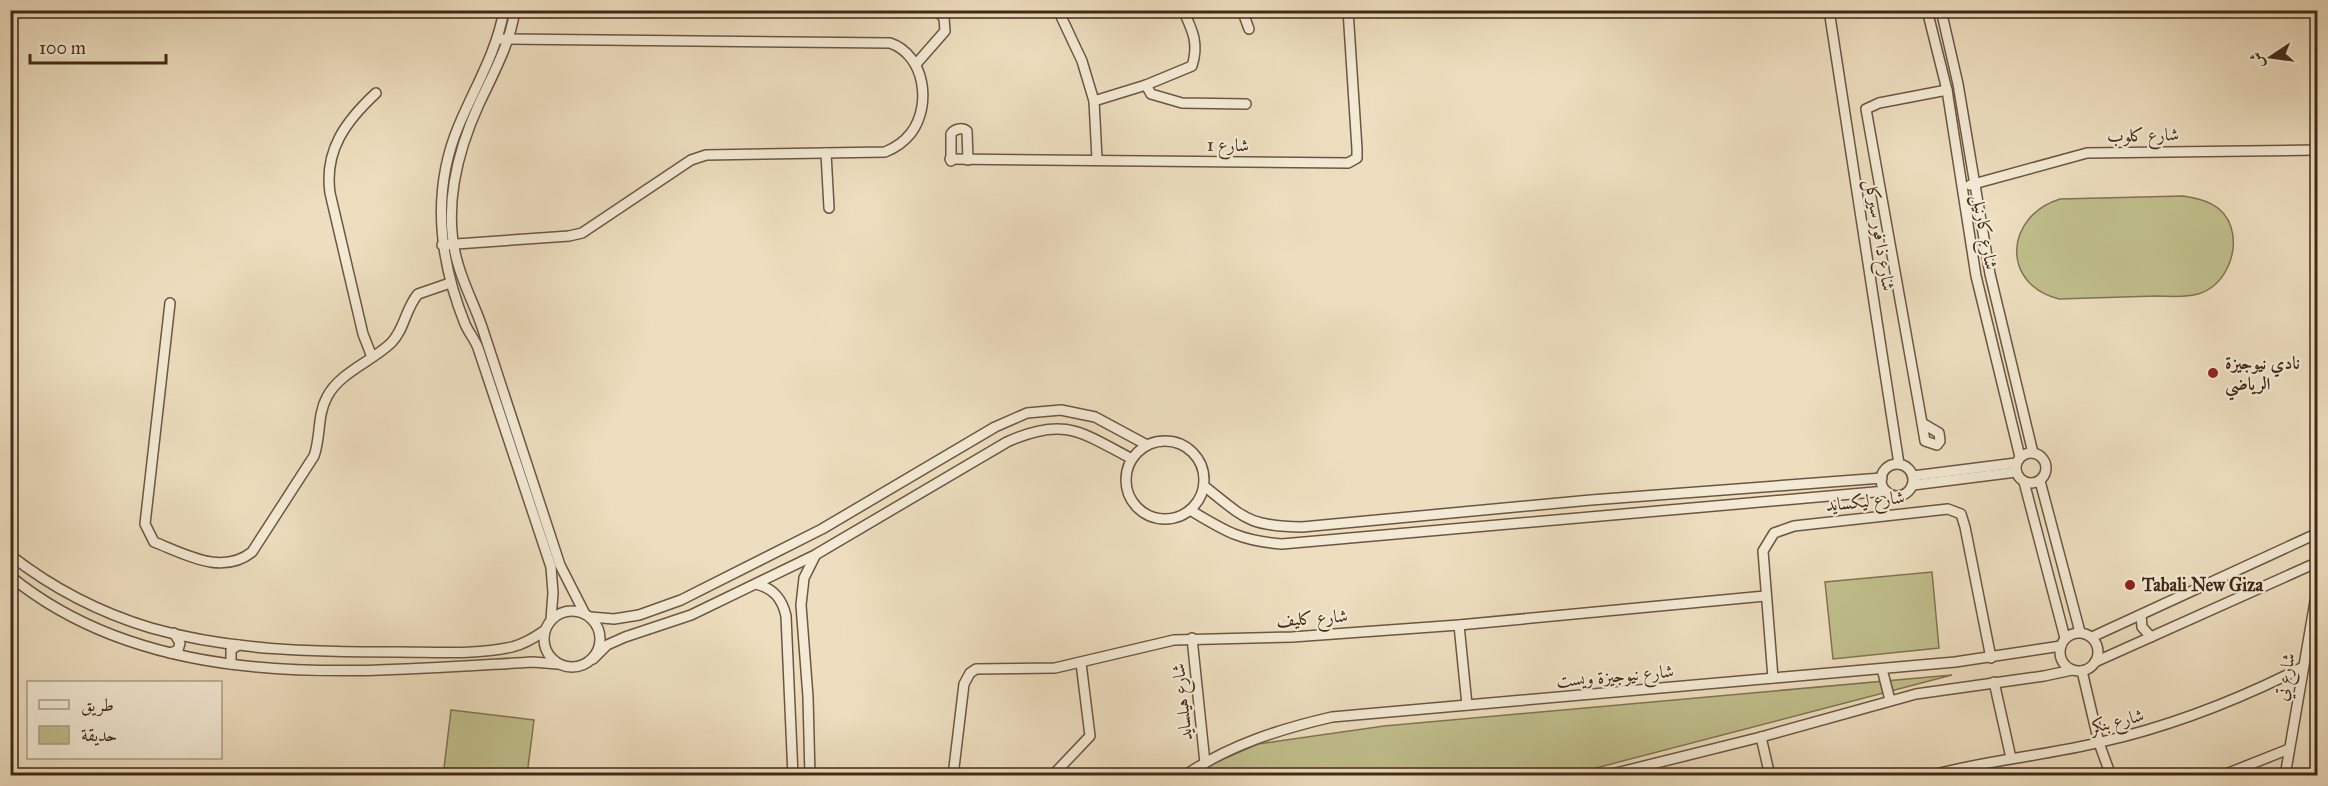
<svg xmlns="http://www.w3.org/2000/svg" width="2328" height="786" font-family="'IM FELL Great Primer',Amiri,serif">
  <style>
    .green { fill: #c0bf8c; stroke: #817452; stroke-width: 1.5 }
    .lines { fill: none; stroke-linecap: round; stroke-linejoin: round }
    .street-casing { stroke: #6d5641; stroke-width: 12 }
    .street { stroke: #f3ead5; stroke-width: 9 }
    .poi-dot { fill: #8f2418; stroke: #f3ead5; stroke-width: 2 }
    .labels { text-anchor: middle; dominant-baseline: central; stroke-width: 4.5; stroke-linejoin: round; paint-order: stroke }
    .street-label { font-size: 18px; fill: #422917; stroke: #f3ead5 }
    .poi-label { font-size: 18px; font-weight: bold; fill: #422917; stroke: #f3ead5; text-anchor: start }
  </style>
  <rect width="100%" height="100%" fill="#eddebf"/>
  <filter id="stains"><feTurbulence type="fractalNoise" baseFrequency=".00333" numOctaves="4"/><feColorMatrix values="0 0 0 0 .2 0 0 0 0 .09 0 0 0 0 .02 0 0 0 .5 -.17"/></filter>
  <radialGradient id="worn" r=".72"><stop offset=".6" stop-color="#630" stop-opacity="0"/><stop offset="1" stop-color="#630" stop-opacity=".3"/></radialGradient>
  <g class="green">
    <path d="M 2183,196 C 2204,199 2224,205 2231,227 C 2239,253 2225,286 2198,294 C 2185,298 2169,296 2156,296 C 2124,297 2091,298 2059,299 C 2000,284 2005,216 2060,199 Z"/>
    <polygon points="1932,572 1939,648 1833,659 1825,582"/>
    <polygon points="1952,675 1569,775 1184,776 1258,744 1384,726"/>
    <polygon points="451,710 534,720 527,775 444,768"/>
  </g>
  <g class="lines">
    <g class="street-casing">
      <g id="street">
        <path d="M 504,10 C 497,51 475,87 459,125 C 431,191 439,259 465,324 C 469,333 475,340 478,348 L 551,567 L 553,593 L 551,619"/>
        <path d="M 515,10 C 510,44 493,74 479,104 C 457,152 442,211 458,264 C 464,286 475,306 482,327 L 560,565 L 585,614"/>
        <path d="M 1058,10 L 1082,61 L 1094,101 L 1146,85 L 1192,66 C 1199,44 1193,31 1183,10"/>
        <polyline points="1242,10 1249,29"/>
        <polyline points="1829,10 1899,464"/>
        <polyline points="1927,10 1947,90 1976,276 2020,457"/>
        <polyline points="1941,10 1958,84 1990,274 2033,453"/>
        <polyline points="917,63 945,31 944,18 936,10"/>
        <polyline points="1146,85 1151,94 1182,103 1246,104"/>
        <polyline points="1094,101 1097,159"/>
        <polyline points="826,153 829,208"/>
        <polyline points="950,159 1348,163 1357,158 1357,149 1348,10"/>
        <path d="M 951,161 L 951,134 C 954,129 962,127 967,131 L 968,160"/>
        <polyline points="1970,185 2087,153 2318,150"/>
        <path d="M 442,245 L 569,236 L 582,233 L 691,160 L 706,155 L 885,152 C 895,148 904,142 911,133 C 932,105 925,55 890,43 L 497,39"/>
        <path d="M 170,303 L 145,524 L 154,542 C 185,554 222,576 252,552 L 314,456 C 321,437 317,415 327,397 C 339,373 371,362 391,343 C 405,329 405,309 418,294 L 450,283"/>
        <path d="M 372,357 L 363,334 L 330,193 C 324,150 346,121 376,93"/>
        <polyline points="1922,423 1866,109 1879,103 1947,90"/>
        <polygon points="1922,423 1939,433 1940,441 1937,445 1925,441"/>
        <circle cx="1165" cy="480" r="39"/>
        <circle cx="2031" cy="468" r="15"/>
        <circle cx="1897" cy="480" r="16"/>
        <polyline points="1913,476 2016,463"/>
        <polyline points="2040,481 2080,632"/>
        <polyline points="2024,482 2065,638"/>
        <polyline points="1913,485 2016,472"/>
        <path d="M 1204,486 C 1245,518 1247,526 1302,527 L 1591,500 L 1882,478"/>
        <path d="M 1190,510 C 1225,531 1240,541 1282,544 L 1886,491"/>
        <path d="M 10,555 C 51,587 101,613 151,628 C 232,651 315,652 399,652 C 435,652 476,655 512,647 C 524,644 534,638 544,631"/>
        <path d="M 10,576 C 155,695 360,672 533,662 L 558,664"/>
        <path d="M 756,584 C 773,588 782,598 786,616 L 793,776"/>
        <circle cx="572" cy="639" r="28"/>
        <polyline points="2141,615 2142,627 2151,637"/>
        <polyline points="590,617 614,619 639,615 681,600 822,529 995,427 1027,413 1061,410 1095,417 1147,445"/>
        <polyline points="1459,625 1467,705"/>
        <circle cx="2079" cy="652" r="19"/>
        <polyline points="2092,637 2318,533"/>
        <polyline points="1192,638 1205,763"/>
        <polyline points="170,653 178,650 180,643 174,633"/>
        <path d="M 593,659 L 607,645 L 625,637 L 691,615 L 815,555 L 1007,442 C 1064,416 1081,432 1132,459"/>
        <polyline points="2095,662 2318,562"/>
        <polyline points="231,664 231,650 238,645"/>
        <polyline points="1882,669 1890,700"/>
        <polyline points="2082,671 2099,743 2111,776"/>
        <polyline points="1773,678 1763,551 1774,533 1794,526 1948,509 1961,514 1965,527 1991,658"/>
        <polyline points="1994,682 2011,758"/>
        <polyline points="1761,737 1770,776"/>
        <polyline points="810,776 808,697 801,605 804,578 815,556"/>
        <polyline points="953,776 964,684 970,673 976,669 1055,668 1174,640 1292,637 1459,625 1765,596"/>
        <polyline points="1052,776 1090,736 1081,663"/>
        <path d="M 1184,776 C 1229,745 1280,729 1332,717 L 1955,662 L 2061,646"/>
        <polyline points="1604,776 1761,737 1916,694 2044,676 2072,670"/>
        <path d="M 1929,776 C 1986,760 2044,756 2101,742 C 2172,726 2238,700 2303,667"/>
        <polyline points="2221,776 2289,749"/>
        <polyline points="2285,776 2318,584"/>
      </g>
    </g>
    <use href="#street" class="street"/>
  </g>
  <g class="poi-dot">
    <circle cx="2213" cy="373" r="6"/>
    <circle cx="2130" cy="585" r="6"/>
  </g>
  <g class="labels">
    <g class="street-label">
      <text transform="translate(2143 135) rotate(-1)">شارع كلوب</text>
      <text transform="translate(1228 145) rotate(1)">شارع 1</text>
      <text transform="translate(1985 232) rotate(80)">شارع كارنيل</text>
      <text transform="translate(1880 235) rotate(81)">شارع ذا فور سيركل</text>
      <text transform="translate(1865 501) rotate(-6)">شارع ليكسايد</text>
      <text transform="translate(1312 618) rotate(-4)">شارع كليف</text>
      <text transform="translate(1615 676) rotate(-5)">شارع نيوجيزة ويست</text>
      <text transform="translate(2285 677) rotate(-80)">شارع تي</text>
      <text transform="translate(1182 702) rotate(-96)">شارع هيلسايد</text>
      <text transform="translate(2117 721) rotate(-14)">شارع بنكر</text>
    </g>
    <g class="poi-label">
      <text x="2225" y="363">نادي نيوجيزة<tspan x="2225" dy="21">الرياضي</tspan></text>
      <text x="2142" y="585">Tabali New Giza</text>
    </g>
  </g>
  <rect width="2328" height="786" fill="none" stroke="#eddebf" stroke-width="36"/>
  <rect x="12" y="12" width="2304" height="762" fill="none" stroke="#422917" stroke-width="3"/>
  <rect x="18" y="18" width="2292" height="750" fill="none" stroke="#422917" stroke-width="1.5"/>
  <rect x="27" y="681" width="195" height="78" fill="#f3ead5" stroke="#ac9d89" stroke-width="1.5"/>
  <rect x="39" y="700" width="30" height="9" fill="#f3ead5" stroke="#ac9d89" stroke-width="1.5"/>
  <text x="81" y="711" font-size="18" fill="#422917">طريق</text>
  <rect x="39" y="726" width="30" height="18" fill="#c0bf8c" stroke="#ac9d89" stroke-width="1.5"/>
  <text x="81" y="741" font-size="18" fill="#422917">حديقة</text>
  <g transform="translate(2271 57) rotate(257)" stroke="#f3ead5" stroke-width="4.5" paint-order="stroke">
  <path d="M0-4.5L10 22L0 15L-10 22Z" fill="#422917"/>
  <text y="-9" font-size="16" font-weight="bold" text-anchor="middle" fill="#422917">ش</text>
  </g>
  <path d="M30 54v9h136v-9" fill="none" stroke="#422917" stroke-width="3"/>
  <text x="39" y="54" font-size="18" fill="#422917" stroke="#f3ead5" stroke-width="4.5" paint-order="stroke">100 m</text>
  <rect width="100%" height="100%" filter="url(#stains)"/>
  <rect width="100%" height="100%" fill="url(#worn)"/>
</svg>
